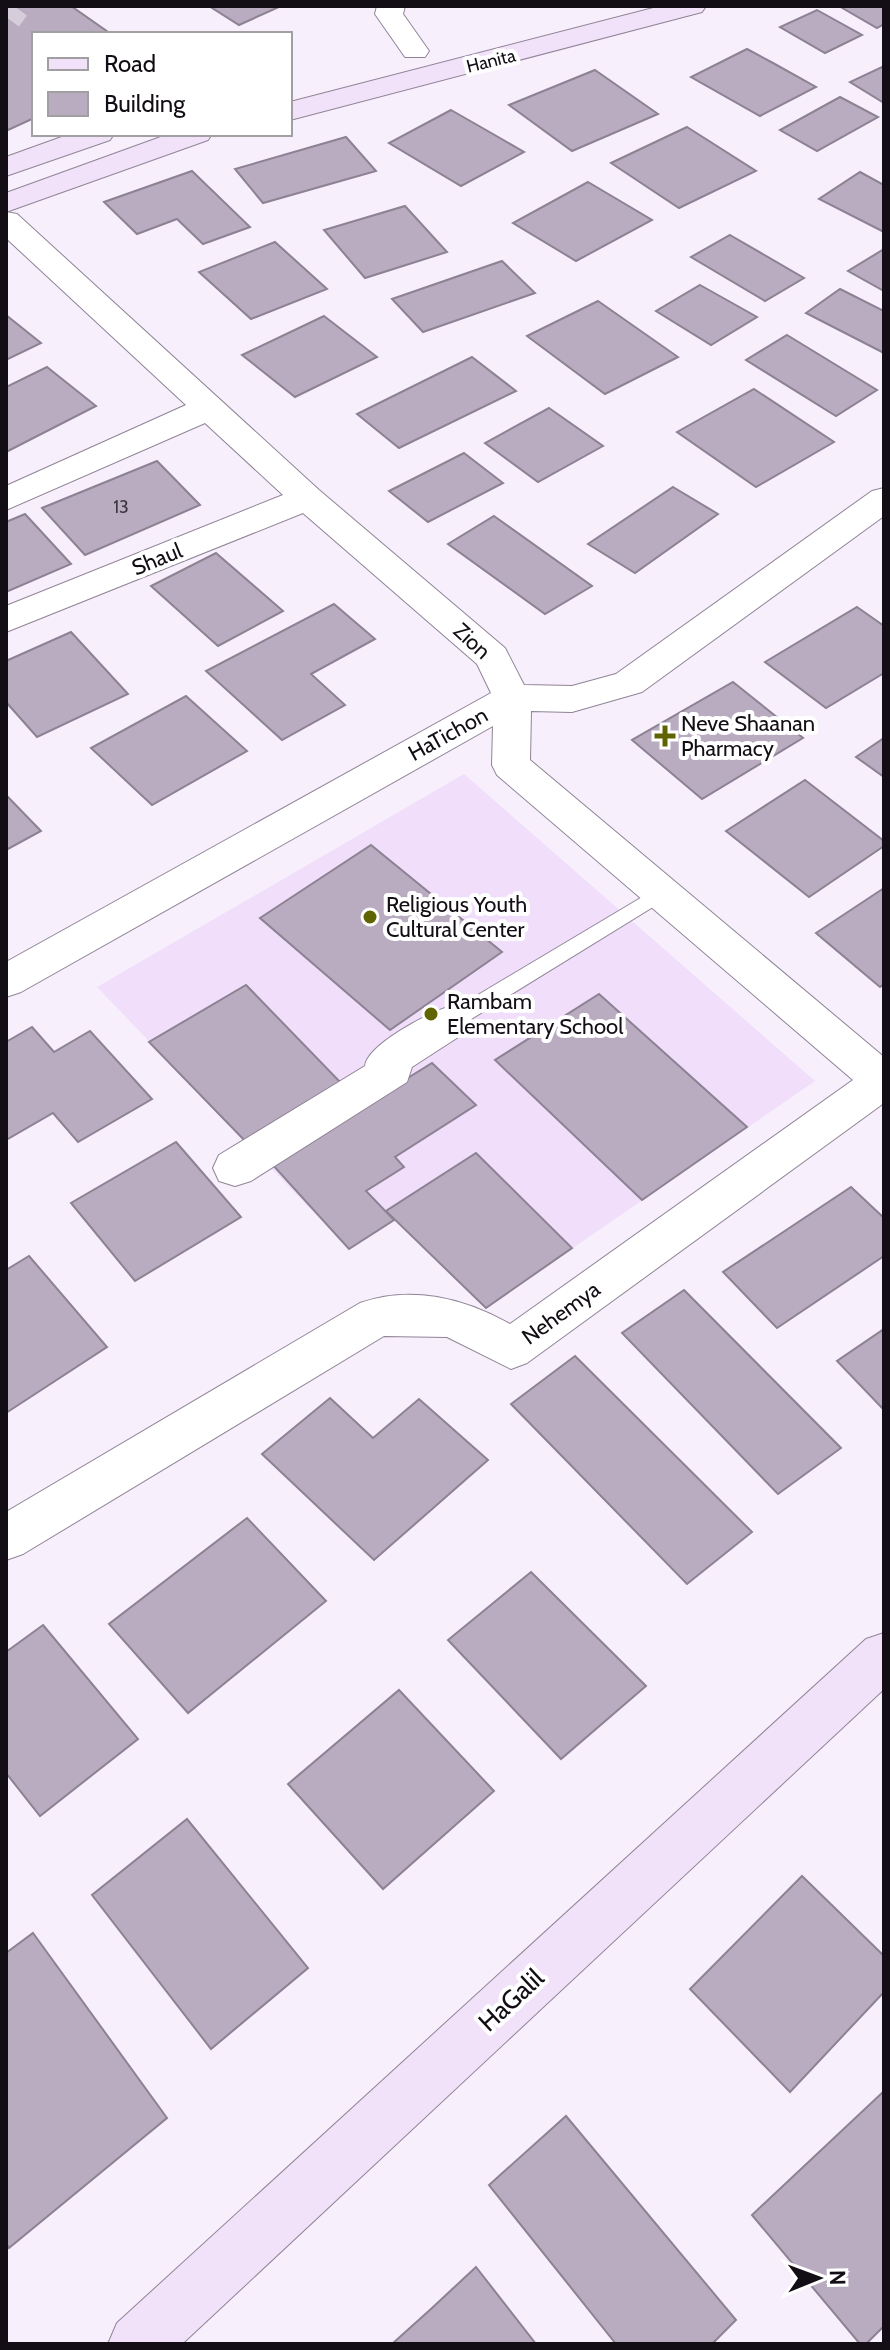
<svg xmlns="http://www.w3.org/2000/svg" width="890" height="2350" font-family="Cabin,sans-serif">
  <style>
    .built { fill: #f0defa }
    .building { fill: #b9acc1; stroke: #8d8194; stroke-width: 2 }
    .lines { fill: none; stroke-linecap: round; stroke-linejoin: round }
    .highway-tunnel { stroke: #d5cdd9; stroke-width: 32; stroke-dasharray: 32 16; stroke-linecap: butt }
    .lane-casing { stroke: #908497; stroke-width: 2 }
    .street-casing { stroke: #908497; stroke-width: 2 }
    .secondary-casing { stroke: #908497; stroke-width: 2 }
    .lane { fill: #fff; fill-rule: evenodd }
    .street { fill: #fff; fill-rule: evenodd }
    .secondary { fill: #f1e2f9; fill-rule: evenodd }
    .poi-dot { fill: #606400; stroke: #fff; stroke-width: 3 }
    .labels { text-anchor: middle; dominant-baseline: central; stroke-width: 8; stroke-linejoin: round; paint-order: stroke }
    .far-street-label { font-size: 18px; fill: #130e15; stroke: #fff }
    .number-label { font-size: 18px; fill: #3c3640 }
    .street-label { font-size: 22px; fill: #130e15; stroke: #fff }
    .poi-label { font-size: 22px; fill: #130e15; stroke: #fff; text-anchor: start }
    .near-street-label { font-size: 26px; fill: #130e15; stroke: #fff }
  </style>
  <rect width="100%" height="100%" fill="#f7effc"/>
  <polygon class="built" points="464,774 815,1081 486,1308 394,1220 349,1249 97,987"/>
  <g class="building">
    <polygon points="6,6 71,6 111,34 34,34 34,118 6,131"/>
    <polygon points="209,6 281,6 239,25"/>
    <polygon points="839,6 884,6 884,24 877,28"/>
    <polygon points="817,10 862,35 825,53 780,27"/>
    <polygon points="747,49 773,63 816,87 760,116 691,77"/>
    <polygon points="884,66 884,103 850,82"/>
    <polygon points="595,70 658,114 572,151 509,105"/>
    <polygon points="840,97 878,117 817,151 780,130"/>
    <polygon points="451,110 486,130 524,152 461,186 389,143"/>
    <polygon points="687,127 756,171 679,208 611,163"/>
    <polygon points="346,137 376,171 263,203 235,169"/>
    <polygon points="192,171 250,227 203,244 177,219 137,234 104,202"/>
    <polygon points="860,172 884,185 884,232 819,199"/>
    <polygon points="588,182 652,220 576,261 513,223"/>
    <polygon points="405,206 447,252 365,278 324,230"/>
    <polygon points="730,235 804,278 765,301 691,257"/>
    <polygon points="275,242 327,289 251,319 199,272"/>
    <polygon points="884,249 884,291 848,271"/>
    <polygon points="502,261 535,293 423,332 392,299"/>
    <polygon points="700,285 757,317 711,345 656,311"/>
    <polygon points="840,289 884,311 884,353 806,313"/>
    <polygon points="598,301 678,357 605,394 527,336"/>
    <polygon points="6,315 41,343 6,360"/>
    <polygon points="324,316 377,357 295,397 242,355"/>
    <polygon points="787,335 877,390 836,416 746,360"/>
    <polygon points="472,357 516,391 399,448 357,414"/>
    <polygon points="47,367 96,406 6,452 6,387"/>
    <polygon points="754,389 834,442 756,487 677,432"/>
    <polygon points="549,408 603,446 538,482 485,443"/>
    <polygon points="464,453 503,483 428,522 389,491"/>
    <polygon points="157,461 200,505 85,555 42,508"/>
    <polygon points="673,487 718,514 635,573 588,544"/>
    <polygon points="25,514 71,564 6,592 6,522"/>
    <polygon points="494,516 592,586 545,614 448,544"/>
    <polygon points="216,553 283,611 218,646 151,586"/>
    <polygon points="334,604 375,639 311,674 345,705 282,740 206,671"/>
    <polygon points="857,607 884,626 884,673 826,708 765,662"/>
    <polygon points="71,632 128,694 37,737 6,702 6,661"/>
    <polygon points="733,682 803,738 702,799 632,740"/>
    <polygon points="186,696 247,751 152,805 91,748"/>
    <polygon points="884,738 884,777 856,757"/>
    <polygon points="805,780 884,841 884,846 809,897 726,831"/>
    <polygon points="6,795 41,831 6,850"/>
    <polygon points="371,845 502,952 390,1030 260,918"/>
    <polygon points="884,888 884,984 880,987 816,933"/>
    <polygon points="246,985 343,1085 247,1143 149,1042"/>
    <polygon points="599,994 747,1127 642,1200 495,1060"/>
    <polygon points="32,1027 54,1052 90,1031 152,1099 78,1142 53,1113 6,1140 6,1042"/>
    <polygon points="432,1063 476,1105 395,1157 404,1167 366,1191 394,1220 349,1249 271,1163"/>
    <polygon points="176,1142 241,1217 135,1281 71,1203"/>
    <polygon points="476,1153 572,1248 486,1308 386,1211"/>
    <polygon points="851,1187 884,1218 884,1256 777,1328 723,1272"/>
    <polygon points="29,1256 107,1347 6,1413 6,1270"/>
    <polygon points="684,1290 841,1448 778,1494 622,1333"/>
    <polygon points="884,1329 884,1410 837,1361"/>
    <polygon points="575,1356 752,1532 687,1584 511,1404"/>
    <polygon points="330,1398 373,1438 419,1399 488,1460 374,1560 262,1454"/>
    <polygon points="247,1518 326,1601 188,1713 109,1624"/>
    <polygon points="531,1572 646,1686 561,1759 448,1640"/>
    <polygon points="43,1625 138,1739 40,1816 6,1773 6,1652"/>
    <polygon points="399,1690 494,1791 383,1889 288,1784"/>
    <polygon points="187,1819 308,1968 211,2049 92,1895"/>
    <polygon points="802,1876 884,1956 884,1992 790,2092 690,1989"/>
    <polygon points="33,1933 167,2118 9,2248 6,2243 6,1953"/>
    <polygon points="884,2091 884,2326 866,2344 860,2344 752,2215"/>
    <polygon points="566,2116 736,2320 712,2344 616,2344 489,2185"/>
    <polygon points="476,2267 536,2344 392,2344 432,2308"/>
  </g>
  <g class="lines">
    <polyline class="highway-tunnel" points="6,17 14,6"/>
    <g class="lane-casing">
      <polygon id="lane" points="659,887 669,894 666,899 455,1029 441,1029 438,1023 441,1017"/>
    </g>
    <g class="street-casing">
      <g id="street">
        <polygon points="377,6 405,6 403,14 429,51 425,57 405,57 375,14"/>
        <path d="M 6,212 L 17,214 L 319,490 L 505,648 L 524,685 L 572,686 L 616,674 L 872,491 L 884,488 L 884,516 L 642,692 L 572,712 L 531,711 L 530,760 L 884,1057 L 884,1103 L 527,1363 L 511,1369 L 447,1337 L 384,1336 L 23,1554 L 6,1560 L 6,1512 L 360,1303 C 411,1285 464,1298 510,1324 L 853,1080 L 497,775 L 492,765 L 493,726 L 21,992 L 6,997 L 6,962 L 491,693 L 477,664 L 303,513 L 6,632 L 6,606 L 283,495 L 205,423 L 6,510 L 6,486 L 186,405 L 6,238 Z"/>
        <path d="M 448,1007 L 463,1012 L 469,1023 L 463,1034 L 412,1067 L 407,1082 L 251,1181 L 235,1186 L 219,1181 L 213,1168 L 219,1155 L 365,1066 C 367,1045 428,1013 448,1007 Z"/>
      </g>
    </g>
    <g class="secondary-casing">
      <g id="secondary">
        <polygon points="661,6 706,6 702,12 290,120 290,102"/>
        <polygon points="70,134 114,134 110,140 6,176 6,157"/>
        <polygon points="169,134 212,134 208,140 6,212 6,193"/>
        <polygon points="884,1633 884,1689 182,2344 108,2344 117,2323 866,1639"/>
      </g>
    </g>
    <use href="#lane" class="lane"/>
    <use href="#street" class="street"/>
    <use href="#secondary" class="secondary"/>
  </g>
  <g class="poi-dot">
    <path d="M661 724h8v8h8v8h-8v8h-8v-8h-8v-8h8z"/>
    <circle cx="370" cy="917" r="8"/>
    <circle cx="431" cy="1014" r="8"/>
  </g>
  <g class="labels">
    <g class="far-street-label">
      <text transform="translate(491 61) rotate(-14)">Hanita</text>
    </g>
    <g class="number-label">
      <text x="121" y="507">13</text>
    </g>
    <g class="street-label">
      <text transform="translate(157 559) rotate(-22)">Shaul</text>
      <text transform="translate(472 641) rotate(43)">Zion</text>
      <text transform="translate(448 734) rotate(-29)">HaTichon</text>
      <text transform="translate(561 1313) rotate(-36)">Nehemya</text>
    </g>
    <g class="poi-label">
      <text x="681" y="723">Neve Shaanan<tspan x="681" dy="25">Pharmacy</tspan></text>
      <text x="386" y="904">Religious Youth<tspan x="386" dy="25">Cultural Center</tspan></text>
      <text x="447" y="1001">Rambam<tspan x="447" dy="25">Elementary School</tspan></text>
    </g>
    <g class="near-street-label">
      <text transform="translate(511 2000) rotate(-43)">HaGalil</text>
    </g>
  </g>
  <rect width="890" height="2350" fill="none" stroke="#130e15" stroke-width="16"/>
  <rect x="32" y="32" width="260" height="104" fill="#ffffff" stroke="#a19fa1" stroke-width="2"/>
  <rect x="48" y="58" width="40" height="12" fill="#f1e2f9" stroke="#a19fa1" stroke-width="2"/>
  <text x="104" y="72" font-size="24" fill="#130e15">Road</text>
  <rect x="48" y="92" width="40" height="24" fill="#b9acc1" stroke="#a19fa1" stroke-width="2"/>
  <text x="104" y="112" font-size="24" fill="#130e15">Building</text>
  <g transform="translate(818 2278) rotate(89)" stroke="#ffffff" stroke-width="6" paint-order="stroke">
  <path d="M0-6L14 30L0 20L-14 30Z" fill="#130e15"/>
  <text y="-12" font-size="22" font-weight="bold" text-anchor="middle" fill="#130e15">N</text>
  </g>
</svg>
